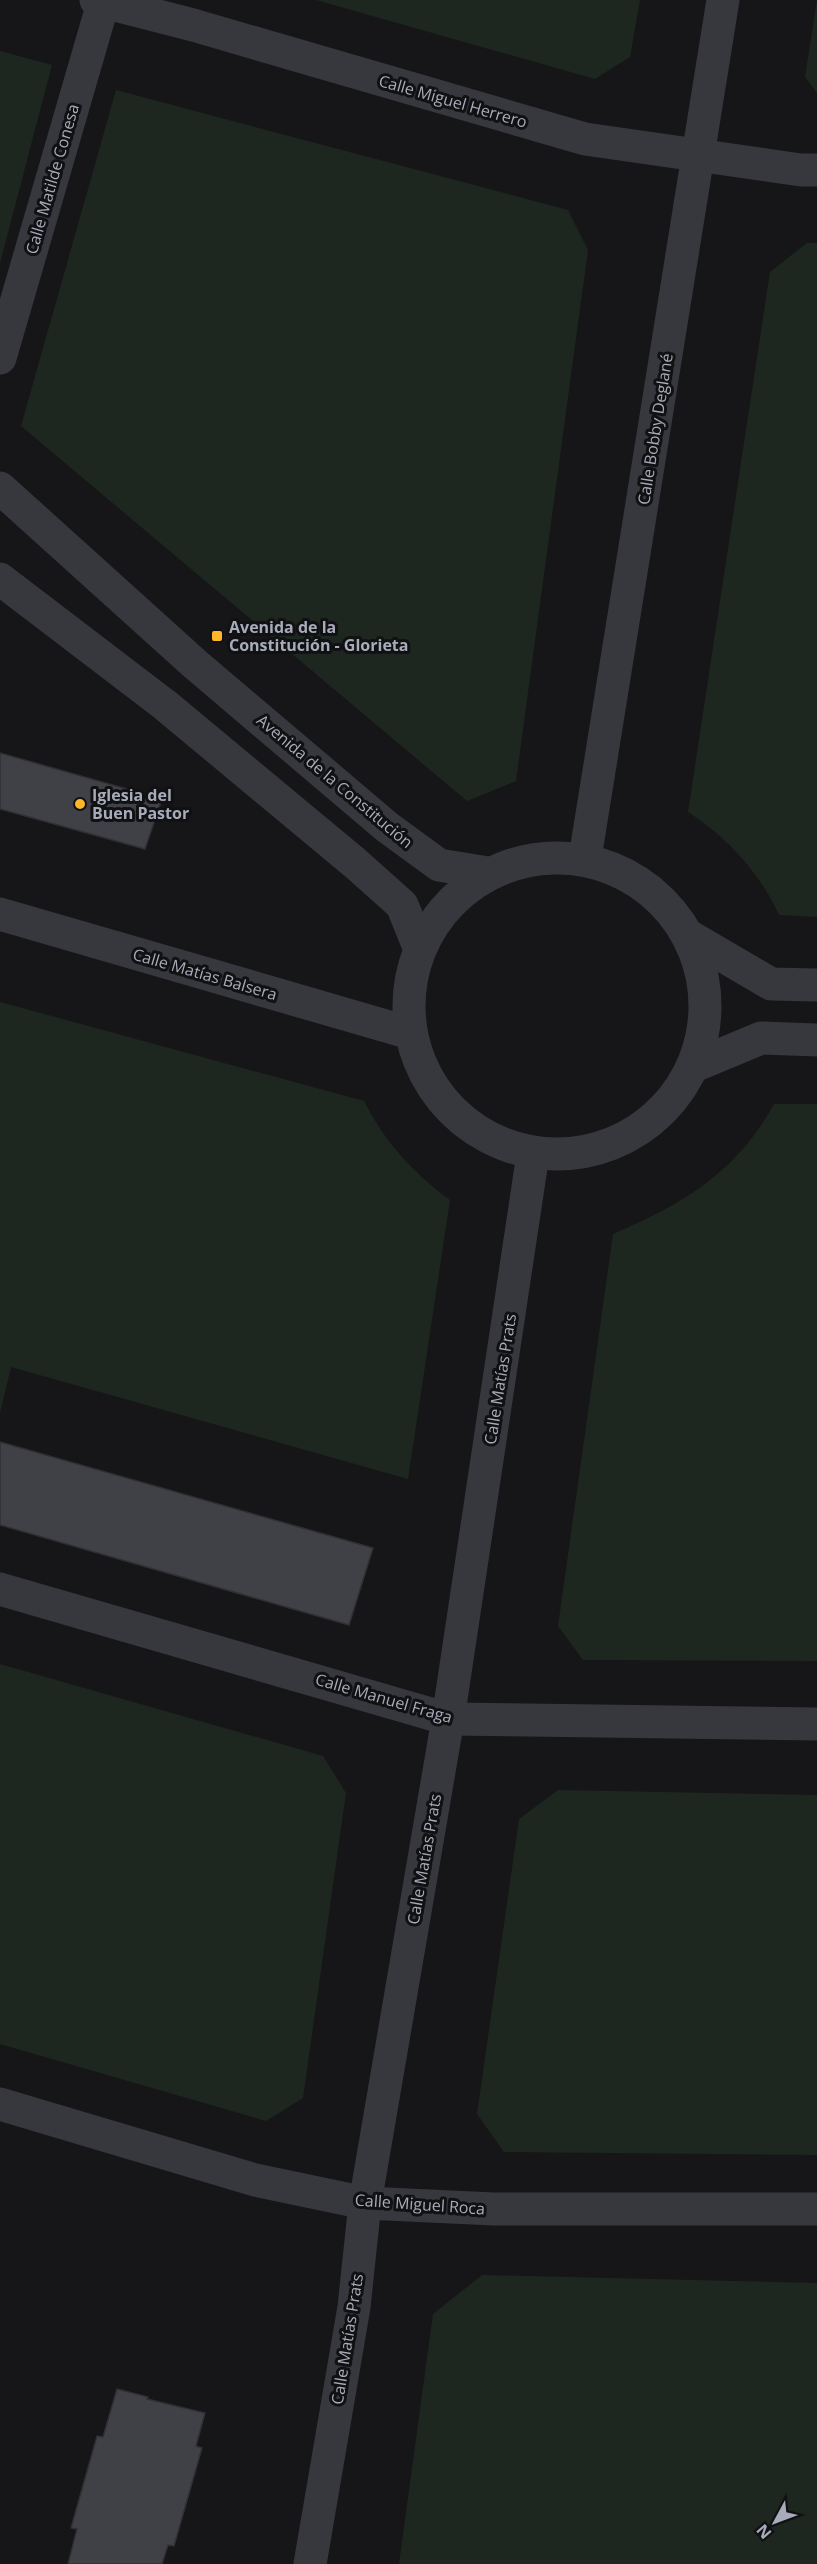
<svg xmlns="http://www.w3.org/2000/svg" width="817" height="2564" font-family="'Open Sans',sans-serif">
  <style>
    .green { fill: #1d271f }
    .building { fill: #404146; stroke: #303034; stroke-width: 1.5 }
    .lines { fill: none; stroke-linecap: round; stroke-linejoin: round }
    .minor { stroke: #36383e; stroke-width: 33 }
    .poi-dot { fill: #ffb627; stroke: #111113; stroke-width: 2 }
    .labels { text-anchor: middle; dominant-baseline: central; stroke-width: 6; stroke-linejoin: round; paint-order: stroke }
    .street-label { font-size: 16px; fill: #a7acba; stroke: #111113 }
    .poi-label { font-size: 16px; font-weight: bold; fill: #a7acba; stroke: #111113; text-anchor: start }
  </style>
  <rect width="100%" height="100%" fill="#161618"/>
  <g class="green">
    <polygon points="316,0 640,0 630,57 595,79"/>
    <polygon points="817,0 817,93 805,77"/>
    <polygon points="0,51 52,65 0,263"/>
    <polygon points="116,90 568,210 588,250 516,781 467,801 21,426"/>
    <path d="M 807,243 L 817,243 L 817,917 L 779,915 C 759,872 728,838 688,812 L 770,272 Z"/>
    <path d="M 0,1002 L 364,1101 C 385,1142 413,1173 450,1200 L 408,1479 L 11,1367 L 0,1413 Z"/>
    <path d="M 774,1104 L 817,1104 L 817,1661 L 583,1660 L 558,1626 L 613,1234 C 683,1204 736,1173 774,1104 Z"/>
    <polygon points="0,1664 323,1756 346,1793 303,2098 266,2121 0,2044"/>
    <polygon points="558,1790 817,1795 817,2155 504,2152 477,2114 519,1819"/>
    <polygon points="482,2275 817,2283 817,2564 399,2564 433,2314"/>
  </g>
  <g class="building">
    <polygon points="0,753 162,799 145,849 0,809"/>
    <polygon points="0,1442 373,1548 349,1625 0,1525"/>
    <polygon points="117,2389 148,2397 147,2399 205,2413 196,2446 202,2448 174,2546 168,2545 162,2564 68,2564 77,2529 71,2528 97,2436 103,2437"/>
  </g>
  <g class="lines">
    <g class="minor">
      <polyline points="96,0 193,25 585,139 801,170 817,170"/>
      <polyline points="0,358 104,0"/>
      <polyline points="0,488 195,664 387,827 439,865 488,873"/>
      <polyline points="0,579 165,705 355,863 402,905 419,947"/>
      <circle cx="557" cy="1006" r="148"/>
      <polyline points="585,858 723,0"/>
      <polyline points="0,914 410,1033"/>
      <polyline points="689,936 771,984 817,985"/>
      <polyline points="694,1066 761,1038 817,1040"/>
      <polyline points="0,1589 448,1719 817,1724"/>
      <polyline points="0,2104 255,2180 365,2203 494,2209 817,2209"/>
      <polyline points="310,2564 354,2307 365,2203 448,1719 533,1154"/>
    </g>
  </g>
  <g class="poi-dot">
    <rect x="211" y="630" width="12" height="12" rx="3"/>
    <circle cx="80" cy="804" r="6"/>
  </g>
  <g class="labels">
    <g class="street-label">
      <text transform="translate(453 101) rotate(16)">Calle Miguel Herrero</text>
      <text transform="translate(52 179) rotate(-74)">Calle Matilde Conesa</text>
      <text transform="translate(655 429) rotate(-81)">Calle Bobby Deglané</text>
      <text transform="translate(335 781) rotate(40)">Avenida de la Constitución</text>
      <text transform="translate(205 974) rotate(16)">Calle Matías Balsera</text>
      <text transform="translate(500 1379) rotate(-81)">Calle Matías Prats</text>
      <text transform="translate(384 1698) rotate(16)">Calle Manuel Fraga</text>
      <text transform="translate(424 1859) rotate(-80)">Calle Matías Prats</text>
      <text transform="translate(420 2204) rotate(4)">Calle Miguel Roca</text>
      <text transform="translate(347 2339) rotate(-81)">Calle Matías Prats</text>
    </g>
    <g class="poi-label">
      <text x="229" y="627">Avenida de la<tspan x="229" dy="18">Constitución - Glorieta</tspan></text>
      <text x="92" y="795">Iglesia del<tspan x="92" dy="18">Buen Pastor</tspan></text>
    </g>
  </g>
  <g transform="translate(775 2522) rotate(229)" stroke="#111113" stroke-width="4.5" paint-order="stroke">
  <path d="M0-4.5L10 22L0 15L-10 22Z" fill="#a7acba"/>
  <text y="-9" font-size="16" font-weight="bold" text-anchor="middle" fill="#a7acba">N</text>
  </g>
</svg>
